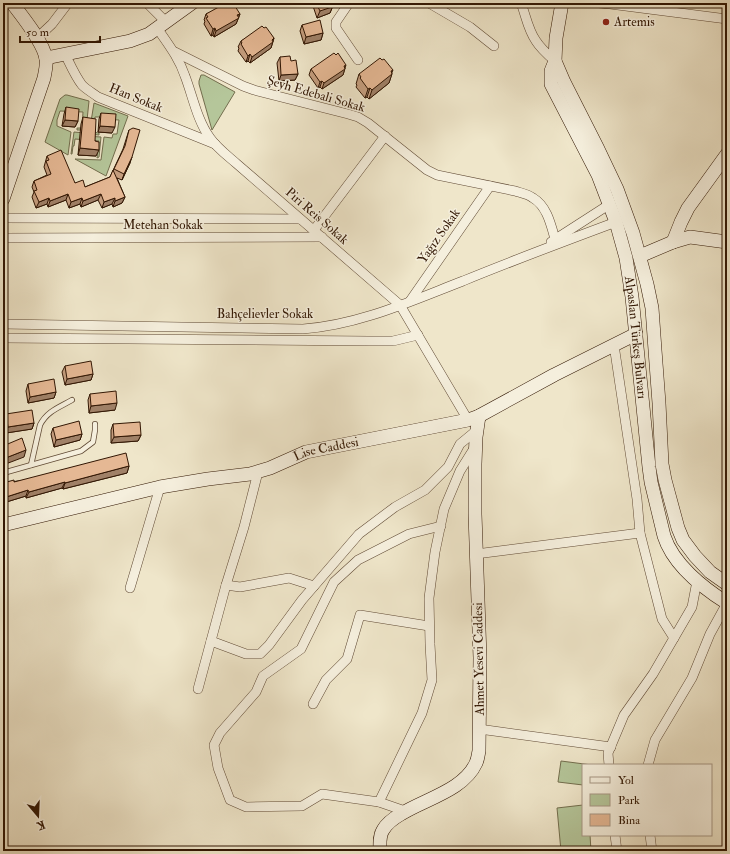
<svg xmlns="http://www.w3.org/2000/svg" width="730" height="854" font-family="'IM FELL Double Pica',serif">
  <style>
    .green { fill: #b5c69a; stroke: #736e4e }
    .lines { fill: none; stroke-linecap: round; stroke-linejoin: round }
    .lane-casing { stroke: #604a35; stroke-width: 6 }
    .street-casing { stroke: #604a35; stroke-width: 10 }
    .secondary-casing { stroke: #311603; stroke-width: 14 }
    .lane { stroke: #f5efdd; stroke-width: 4.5 }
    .street { stroke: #f5efdd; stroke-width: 9 }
    .secondary { stroke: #f5efdd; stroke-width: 13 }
    .wall { fill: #c59e7f; stroke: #311603 }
    .shaded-wall { fill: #a08168; stroke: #311603 }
    .building { fill: #e5b894; stroke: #311603 }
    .poi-dot { fill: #8f2418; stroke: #f5efdd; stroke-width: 1.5 }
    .labels { text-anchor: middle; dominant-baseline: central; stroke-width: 3; stroke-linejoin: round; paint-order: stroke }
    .poi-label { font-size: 13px; fill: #311603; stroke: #f5efdd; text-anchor: start }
    .street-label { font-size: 13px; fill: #311603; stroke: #f5efdd }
  </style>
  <rect width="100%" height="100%" fill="#efe6ca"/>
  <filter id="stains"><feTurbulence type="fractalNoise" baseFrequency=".005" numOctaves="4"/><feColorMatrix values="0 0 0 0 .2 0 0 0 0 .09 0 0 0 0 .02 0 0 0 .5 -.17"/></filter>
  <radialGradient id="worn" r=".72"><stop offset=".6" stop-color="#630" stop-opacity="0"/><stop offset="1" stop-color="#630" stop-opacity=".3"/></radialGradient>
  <g class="green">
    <polygon points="201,75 204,75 235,92 212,130 199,84 199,81"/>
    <polygon points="65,95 67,95 89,101 86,130 77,130 77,128 82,128 83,112 60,111 57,120 57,126 71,132 68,155 45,142 60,99"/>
    <polygon points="94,103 128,116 106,176 75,159 101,160 104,137 112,138 113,134 117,134 119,120 101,119 101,117 95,117 93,132 99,133 99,135 89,134"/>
    <polygon points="74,132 85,133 85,136 101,137 99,157 97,158 99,141 75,139 74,146 73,146 72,154 71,154"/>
    <polygon points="561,761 592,765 583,765 583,785 558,782"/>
    <polygon points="583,805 583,835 590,835 591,851 561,851 557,808"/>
  </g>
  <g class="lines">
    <g class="lane-casing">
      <g id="lane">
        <path d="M 31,465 L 40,425 C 47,411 60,407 72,400"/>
        <polyline points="3,473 81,451 93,442 95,430 95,424"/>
      </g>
    </g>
    <g class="street-casing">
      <g id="street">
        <polyline points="147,3 166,22"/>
        <polyline points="349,3 336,22 336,28 358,60"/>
        <polyline points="429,3 470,27 494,46"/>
        <path d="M 521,3 C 526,16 528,30 536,41 C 541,49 548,55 555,61"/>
        <polyline points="599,3 610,4 727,19"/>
        <path d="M 157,28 C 168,44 179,58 185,76 C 193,97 197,120 210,138 C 217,148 228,156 237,164 L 400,305 L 468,420"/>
        <polyline points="37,38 52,24 68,3"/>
        <path d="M 175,52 L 243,86 L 254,90 L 348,114 L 358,117 L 368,123 L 427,170 L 437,175 L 515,191 C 521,193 528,194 533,198 C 547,206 551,225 555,239"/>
        <path d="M 65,54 C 70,64 75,76 82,85 C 87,90 93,93 98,97 L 215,144"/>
        <polyline points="3,218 300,219"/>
        <polyline points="314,230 385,136"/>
        <polyline points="3,238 322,237"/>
        <polyline points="551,242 610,204"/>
        <polyline points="410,301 490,186"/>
        <path d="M 3,324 L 303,329 C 359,325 411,301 463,281 C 514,260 565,241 616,222"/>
        <polyline points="3,338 369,341 393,341 418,335"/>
        <polyline points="614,345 637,499 640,533 662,619 674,638"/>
        <polyline points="476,554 640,533"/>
        <polyline points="226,585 240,587 289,578 314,586"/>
        <polyline points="130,588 160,487"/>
        <polyline points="211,641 246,654 260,654 269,645 302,600 359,534 395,507 425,490 448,467 460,444 477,430"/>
        <polyline points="198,689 226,585 244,527 258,472"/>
        <polyline points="313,704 326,680 347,659 360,615 429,626"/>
        <polyline points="479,729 611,747"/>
        <polyline points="609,765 608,753 624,715 653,674 692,607 697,581"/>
        <polyline points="648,765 655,740 692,678 710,634 727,603"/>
        <polyline points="379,802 422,713 432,680 430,644 429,598 435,552 444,509 460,471 475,447"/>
        <polyline points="405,811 379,802 322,794 302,806 246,807 230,800 218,768 214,745 220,733 256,692 263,676 301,649 334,582 358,560 409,534 441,526"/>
        <polyline points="615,835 617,851"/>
        <polyline points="650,835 652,851"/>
      </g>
    </g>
    <g class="secondary-casing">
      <g id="secondary">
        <polyline points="562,3 556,38 555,61 564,82 598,149 617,189 633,233 647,284 652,308 655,350 659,403 662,464 665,480 678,528 683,540 695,556 710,572 727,584"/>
        <polyline points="46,58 130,41 149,34 192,3"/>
        <path id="s1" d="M 555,61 L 551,71 L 551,84 L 598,175 L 616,222 L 626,258 L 632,297 L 649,467 L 651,482 L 664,536 C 673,564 703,588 727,603"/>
        <path d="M 3,199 L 44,78 C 45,72 47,66 46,59 C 44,43 22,16 12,3"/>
        <polyline points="673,242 681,222 688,208 727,154"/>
        <polyline points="640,256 673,242 690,237 727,242"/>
        <path id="s2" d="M 3,525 L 160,487 L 208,479 L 250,474 L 270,468 L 306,452 L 468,420 L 479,416 L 554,375 L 636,334"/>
        <path d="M 380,851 C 380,844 379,836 383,830 C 387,823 394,818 401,814 C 425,799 464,790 476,763 C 478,759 478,755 479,751 L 480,658 L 475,514 L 475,464 L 476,437 L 479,416"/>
      </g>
    </g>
    <use href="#lane" class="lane"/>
    <use href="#street" class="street"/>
    <use href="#secondary" class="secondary"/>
  </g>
  <g class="wall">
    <polygon points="312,3 334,3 330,13 317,18"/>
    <polygon points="230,4 240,14 236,24 214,37 213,35 211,36 204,24 205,21 204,20 206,14"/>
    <polygon points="302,25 323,33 321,40 304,44 300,31"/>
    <polygon points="264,28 274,38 271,48 250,63 248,61 246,62 238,51 239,48 238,47 241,41"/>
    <polygon points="280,57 291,61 298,74 295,80 279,81 277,63"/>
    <polygon points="345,68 343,75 322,89 320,87 318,88 309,75 311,69"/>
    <polygon points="392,73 389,83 369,99 367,97 365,98 356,87 357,85 356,84 359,74"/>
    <polygon points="66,107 78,121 75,127 62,126 64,114"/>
    <polygon points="101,113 112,133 98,132 99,119"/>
    <polygon points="83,117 95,141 96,156 78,155 81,124"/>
    <polygon points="129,130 130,163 122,180 117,178 125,197 122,203 113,207 112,204 102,208 98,200 81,207 80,204 69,208 66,200 48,207 47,204 36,208 32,197 34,192 32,187 34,181 47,175 44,167 47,156 75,183 85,187 110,177 123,149"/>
    <polygon points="65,366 93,374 91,380 65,385 62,372"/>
    <polygon points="28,384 56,392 54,398 28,403 26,391"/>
    <polygon points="90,394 115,410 89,413 88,400"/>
    <polygon points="6,414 34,423 32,429 6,433 4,420"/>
    <polygon points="113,424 141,435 138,441 111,443 111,430"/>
    <polygon points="53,428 82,434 80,440 54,447 51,434"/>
    <polygon points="129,466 127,473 63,489 62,488 26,498 26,496 3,503 3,483"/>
  </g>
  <g class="shaded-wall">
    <polygon points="331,3 334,3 330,13 317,18 320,11"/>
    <polygon points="240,14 236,24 214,37 216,31"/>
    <polygon points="215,28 213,35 211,36 213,29"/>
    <polygon points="323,33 321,40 304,44 306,37"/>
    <polygon points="274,38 271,48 250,63 252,57"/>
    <polygon points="250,54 248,61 246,62 248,56"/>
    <polygon points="346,65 343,75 322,89 324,83"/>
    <polygon points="393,70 391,75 392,74 389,83 369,99 372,90"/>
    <polygon points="298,74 295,80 279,81 281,75"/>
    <polygon points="322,81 320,87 318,88 320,82"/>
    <polygon points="370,88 367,97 365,98 368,89"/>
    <polygon points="65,120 78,121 75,127 62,126"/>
    <polygon points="100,126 115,127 112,133 98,132"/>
    <polygon points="80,148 99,150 96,156 78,155"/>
    <polygon points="132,157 130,163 122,180 124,174"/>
    <polygon points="68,194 66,200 48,207 50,201"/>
    <polygon points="101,194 98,200 81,207 83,201"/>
    <polygon points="125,197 122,203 113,207 115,201"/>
    <polygon points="49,198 47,204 36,208 39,202"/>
    <polygon points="82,198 80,204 69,208 71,202"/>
    <polygon points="115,198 112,204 102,208 104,202"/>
    <polygon points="93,374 91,380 65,385 67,379"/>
    <polygon points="56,392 54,398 28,403 30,397"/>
    <polygon points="117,403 115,410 89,413 91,406"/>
    <polygon points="34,423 32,429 6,433 8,427"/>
    <polygon points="82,434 80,440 54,447 56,440"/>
    <polygon points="141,435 138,441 111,443 114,437"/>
    <polygon points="26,450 24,457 3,465 3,459"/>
    <polygon points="129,466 127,473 63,489 65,483"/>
    <polygon points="65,482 62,488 26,498 29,492"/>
    <polygon points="28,490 26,496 3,503 3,498"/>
  </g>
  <g class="building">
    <polygon points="226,3 230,3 230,4 233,3 240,14 237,15 239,18 216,31 215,28 213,29 206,18 208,17 206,14"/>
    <polygon points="316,3 331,3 332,7 320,11"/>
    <polygon points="320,20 323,33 306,37 302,25"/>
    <polygon points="262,26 264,28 266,27 274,38 272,40 273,42 252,57 250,54 248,56 241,44 242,43 241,41"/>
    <polygon points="334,53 336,55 338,53 346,65 344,66 345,69 324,83 322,81 320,82 311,69"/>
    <polygon points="290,56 291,61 296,60 298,74 281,75 280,57"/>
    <polygon points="380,58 382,60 384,59 393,70 391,71 392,74 372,90 370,88 368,89 360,78 361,77 359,74"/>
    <polygon points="66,107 79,109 78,121 65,120"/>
    <polygon points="101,113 116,114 115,127 100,126"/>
    <polygon points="83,117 96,119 95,141 99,142 99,150 80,148"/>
    <polygon points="133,128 140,130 132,157 124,174 114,169 125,146 129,130"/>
    <polygon points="61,150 75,183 83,180 85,187 110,177 113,170 125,197 115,201 115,198 104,202 101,194 83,201 82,198 71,202 68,194 50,201 49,198 39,202 34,191 37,190 34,181 51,174 46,161 49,160 47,156"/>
    <polygon points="91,361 93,374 67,379 65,366"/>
    <polygon points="54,379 56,392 30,397 28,384"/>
    <polygon points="116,391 117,403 91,406 90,394"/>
    <polygon points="32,410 34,423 8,427 6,414"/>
    <polygon points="79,421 82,434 56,440 53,428"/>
    <polygon points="140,422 141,435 114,437 113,424"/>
    <polygon points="22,438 26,450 3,459 3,446"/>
    <polygon points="126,453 129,466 65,483 65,482 29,492 28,490 3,498 3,483 14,480 14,482"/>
  </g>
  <circle class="poi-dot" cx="606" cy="22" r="4"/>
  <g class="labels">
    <g class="poi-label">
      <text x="614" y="22">Artemis</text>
    </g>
    <g class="street-label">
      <text transform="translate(316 94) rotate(16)">Şeyh Edebali Sokak</text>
      <text transform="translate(136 98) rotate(22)">Han Sokak</text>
      <text transform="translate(317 216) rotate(41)">Piri Reis Sokak</text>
      <text x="163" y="225">Metehan Sokak</text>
      <text transform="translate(439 236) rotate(-55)">Yağız Sokak</text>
      <text x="265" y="314">Bahçelievler Sokak</text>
      <text stroke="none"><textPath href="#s1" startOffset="294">Alpaslan Türkeş Bulvarı</textPath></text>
      <text stroke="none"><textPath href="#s2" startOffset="333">Lise Caddesi</textPath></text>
      <text transform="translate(479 659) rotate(-91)">Ahmet Yesevi Caddesi</text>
    </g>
  </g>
  <rect width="730" height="854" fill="none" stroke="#efe6ca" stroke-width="16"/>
  <rect x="4" y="4" width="722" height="846" fill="none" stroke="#311603" stroke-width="2"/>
  <rect x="8" y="8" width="714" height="838" fill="none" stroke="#311603"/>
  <rect x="582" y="764" width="130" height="72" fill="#f5efdd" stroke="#a79886"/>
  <rect x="590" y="777" width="20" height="6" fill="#f5efdd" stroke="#a79886"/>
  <text x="618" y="784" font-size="12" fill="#311603">Yol</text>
  <rect x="590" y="794" width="20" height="12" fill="#b5c69a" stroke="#a79886"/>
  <text x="618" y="804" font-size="12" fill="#311603">Park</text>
  <rect x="590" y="814" width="20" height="12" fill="#e5b894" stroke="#a79886"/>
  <text x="618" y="824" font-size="12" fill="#311603">Bina</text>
  <g transform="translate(38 816) rotate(161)" stroke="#f5efdd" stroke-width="3" paint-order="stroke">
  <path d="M0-3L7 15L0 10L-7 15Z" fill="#311603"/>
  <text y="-6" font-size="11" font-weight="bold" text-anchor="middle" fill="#311603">K</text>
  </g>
  <path d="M20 36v6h80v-6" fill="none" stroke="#311603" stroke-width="2"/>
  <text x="26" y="36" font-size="12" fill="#311603" stroke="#f5efdd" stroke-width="3" paint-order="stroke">50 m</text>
  <rect width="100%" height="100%" filter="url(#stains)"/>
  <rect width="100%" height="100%" fill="url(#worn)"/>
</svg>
